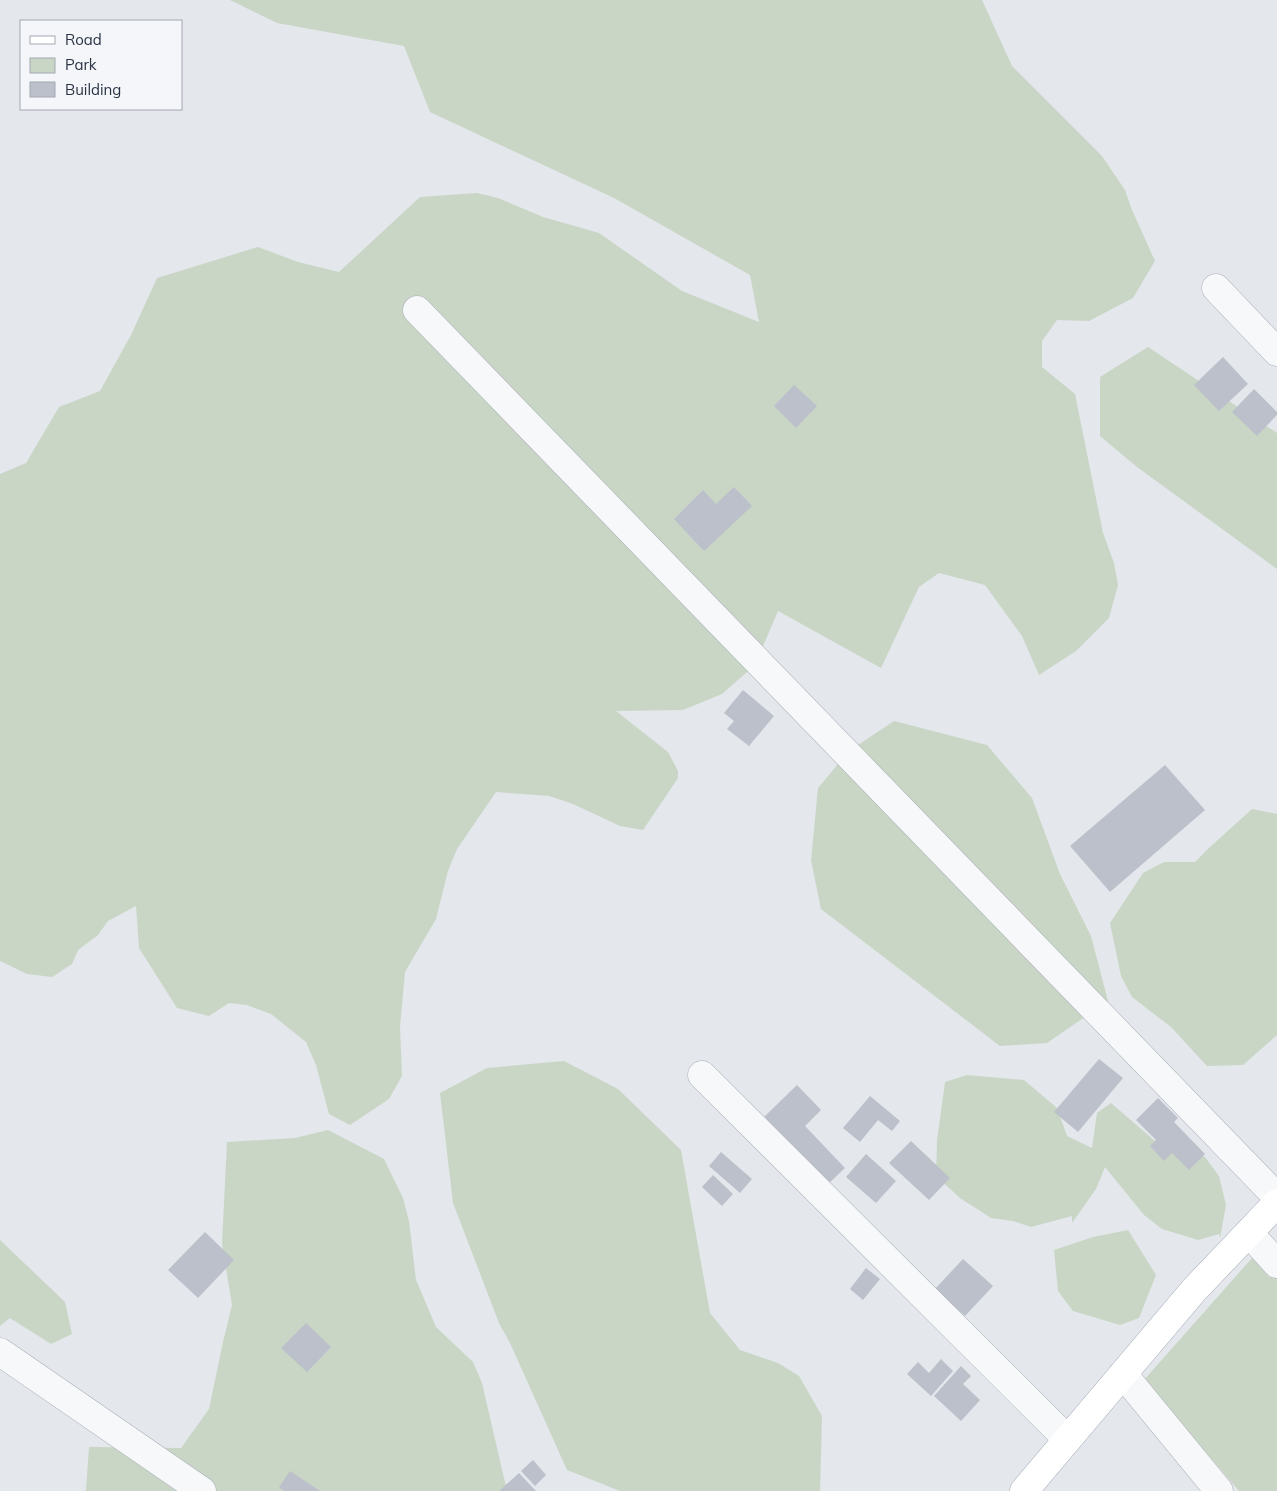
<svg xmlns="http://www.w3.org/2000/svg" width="1277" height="1491" font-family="Mulish,sans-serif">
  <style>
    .green { fill: #c9d6c5 }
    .building { fill: #bbc0ca }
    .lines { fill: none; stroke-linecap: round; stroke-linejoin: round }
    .minor-casing { stroke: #a9aeb7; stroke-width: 29 }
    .major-casing { stroke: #a3abb8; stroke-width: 29 }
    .minor { stroke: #f7f8fa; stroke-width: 28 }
    .major { stroke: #fff; stroke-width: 28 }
  </style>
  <rect width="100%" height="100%" fill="#e4e7ec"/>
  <g class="green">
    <polygon points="230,0 982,0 1012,66 1102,156 1125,190 1132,210 1155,261 1133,298 1089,321 1057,320 1042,341 1042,367 1075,394 1103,533 1114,563 1118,585 1109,618 1076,651 1039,675 1022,636 985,585 939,573 919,587 881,668 778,611 755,665 722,694 683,710 616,711 668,752 678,771 678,778 643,830 620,826 573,804 549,796 496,792 457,849 448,871 436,919 405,972 400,1026 402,1076 389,1099 350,1125 329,1114 316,1065 306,1042 271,1014 247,1005 229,1003 209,1016 177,1008 139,948 136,906 108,921 98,935 78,950 72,964 52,977 27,974 0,961 0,474 26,463 59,407 100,391 131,335 157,278 258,247 298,262 339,272 420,197 477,193 498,198 543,217 599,233 682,291 759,322 750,275 614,198 430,112 404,46 277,23"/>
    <polygon points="1148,347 1277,433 1277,569 1137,467 1100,436 1100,377"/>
    <polygon points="894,721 987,745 1032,798 1060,874 1091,936 1108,1001 1047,1043 1000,1046 821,909 811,860 818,788 849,751"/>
    <polygon points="1252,809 1277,814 1277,1035 1243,1065 1207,1066 1171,1027 1132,997 1121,976 1110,923 1143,873 1164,862 1195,862 1210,847"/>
    <polygon points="564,1061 618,1089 681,1150 710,1313 740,1350 778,1363 799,1376 822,1416 820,1491 620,1491 567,1470 510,1343 499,1323 453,1203 440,1093 487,1068"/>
    <polygon points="967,1075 1024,1080 1057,1108 1067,1136 1092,1148 1097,1113 1111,1103 1155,1141 1178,1146 1205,1157 1219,1176 1226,1205 1220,1238 1219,1234 1198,1240 1162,1229 1144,1215 1105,1167 1096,1189 1072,1223 1072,1216 1031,1227 1013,1221 991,1218 960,1198 936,1176 937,1141 945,1082"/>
    <polygon points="328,1130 384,1159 403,1198 409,1221 416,1280 436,1327 473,1362 482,1383 507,1491 85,1491 86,1490 89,1447 181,1448 209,1409 223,1342 232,1305 222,1244 227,1142 295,1138"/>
    <polygon points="1128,1230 1156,1275 1139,1318 1120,1325 1073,1311 1058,1291 1054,1250 1093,1237"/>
    <polygon points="0,1240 65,1302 72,1334 51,1344 10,1318 0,1326"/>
    <polygon points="1252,1258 1269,1277 1277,1276 1277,1491 1239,1491 1144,1380"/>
  </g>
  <g class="building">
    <polygon points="1223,357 1248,384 1219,411 1194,385"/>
    <polygon points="794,385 817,406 796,428 774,406"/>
    <polygon points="1254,389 1277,412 1277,415 1257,436 1232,412"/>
    <polygon points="734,487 752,506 704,551 674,519 703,490 716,504"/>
    <polygon points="743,690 774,716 749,746 727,729 734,721 724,713"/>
    <polygon points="1165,765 1205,810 1110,892 1070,846"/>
    <polygon points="1099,1059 1123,1078 1078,1132 1054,1112"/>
    <polygon points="797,1085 821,1110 805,1126 845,1168 825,1187 761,1120"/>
    <polygon points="870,1096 900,1121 892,1131 878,1120 860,1142 843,1128"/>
    <polygon points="1158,1098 1178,1118 1174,1122 1205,1154 1189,1170 1172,1153 1164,1161 1150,1146 1156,1140 1136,1120"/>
    <polygon points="911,1141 950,1178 929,1200 889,1163"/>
    <polygon points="721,1152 752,1179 740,1193 709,1166"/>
    <polygon points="866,1154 896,1181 876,1203 846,1177"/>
    <polygon points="713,1175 733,1194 722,1206 702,1187"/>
    <polygon points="205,1232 234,1260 198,1298 168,1270"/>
    <polygon points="963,1259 993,1286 965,1316 935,1289"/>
    <polygon points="866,1268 880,1279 863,1300 850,1289"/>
    <polygon points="306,1323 331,1347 307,1372 281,1348"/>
    <polygon points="941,1359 953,1371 931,1396 907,1374 918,1362 929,1373"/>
    <polygon points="961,1366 971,1376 963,1384 980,1400 961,1421 934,1396"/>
    <polygon points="533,1460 546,1475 535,1486 521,1471"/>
    <polygon points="290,1471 320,1491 284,1491 279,1487"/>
    <polygon points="519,1473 536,1491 499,1491"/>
  </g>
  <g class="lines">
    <g class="minor-casing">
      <g id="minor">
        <polyline points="1216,288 1277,352"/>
        <polyline points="417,310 1277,1197"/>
        <polyline points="702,1075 1067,1439"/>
        <polyline points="1249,1233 1277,1264"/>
        <polyline points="0,1352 202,1491"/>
        <polyline points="1123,1374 1219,1491"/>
      </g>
    </g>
    <g class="major-casing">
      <polyline id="major" points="1024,1491 1194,1290 1277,1203"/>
    </g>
    <use href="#minor" class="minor"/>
    <use href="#major" class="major"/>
  </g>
  <rect x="20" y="20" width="162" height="90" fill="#f4f6f9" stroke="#a4a8b1"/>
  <rect x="30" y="36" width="25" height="8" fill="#ffffff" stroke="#a4a8b1"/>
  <text x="65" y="45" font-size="15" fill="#2b3445">Road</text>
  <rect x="30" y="58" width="25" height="15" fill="#c9d6c5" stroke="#a4a8b1"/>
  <text x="65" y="70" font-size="15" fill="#2b3445">Park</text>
  <rect x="30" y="82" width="25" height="15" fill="#bbc0ca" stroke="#a4a8b1"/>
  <text x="65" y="95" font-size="15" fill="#2b3445">Building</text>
</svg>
